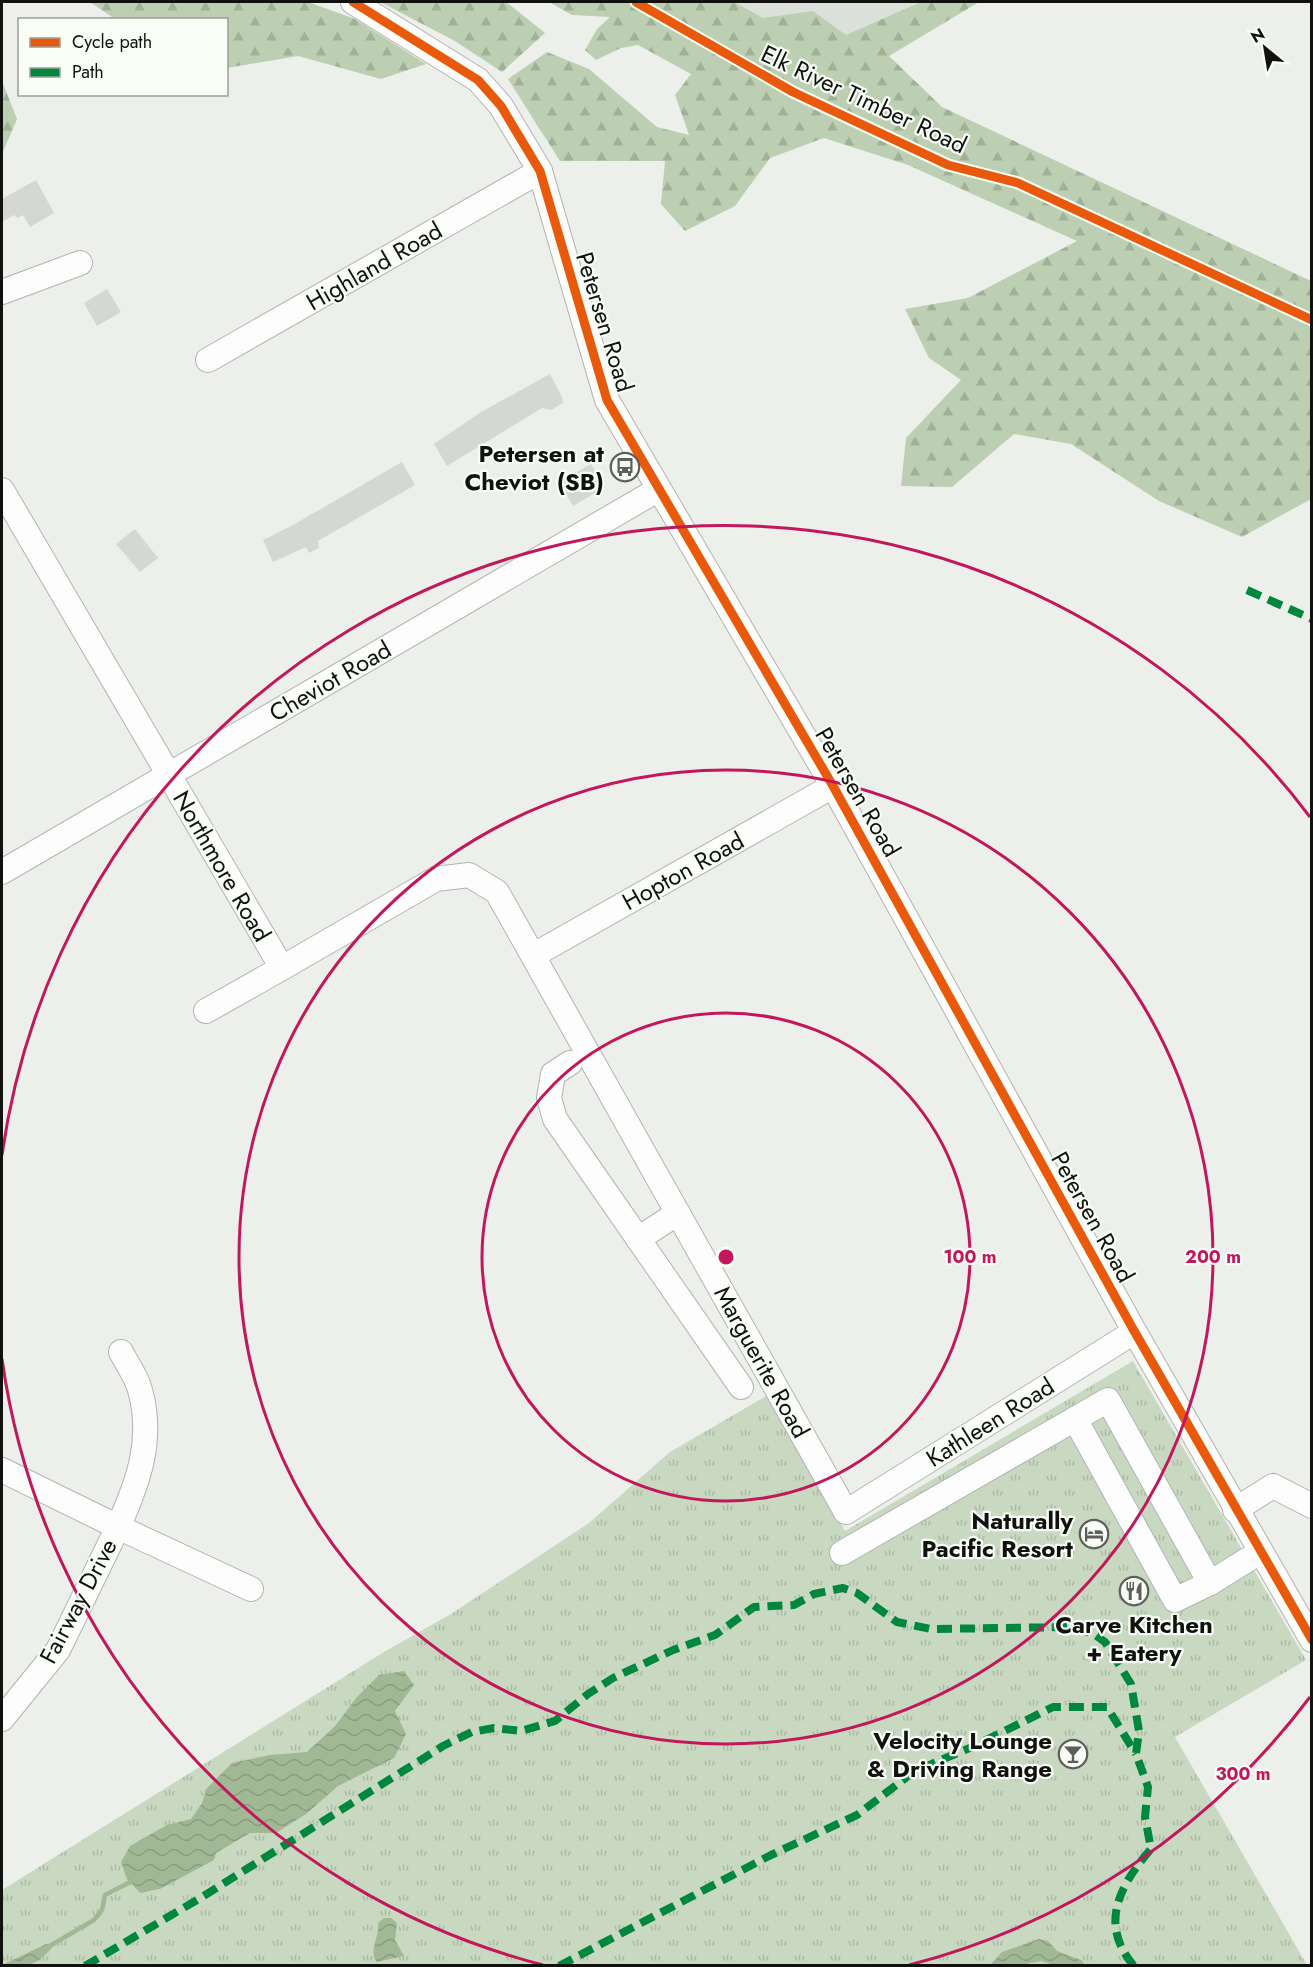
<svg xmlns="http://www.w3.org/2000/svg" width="1313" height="1967" font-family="Jost,sans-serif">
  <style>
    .built { fill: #dbe0d8 }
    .grass { fill: url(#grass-tufts) }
    .forest { fill: url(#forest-firs) }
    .water { fill: url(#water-waves) }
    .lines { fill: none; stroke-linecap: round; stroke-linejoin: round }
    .stream { stroke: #a1b895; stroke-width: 4.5 }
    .building { fill: #d5d7d3 }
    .minor-casing { stroke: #b2b4b1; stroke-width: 26 }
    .minor { stroke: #fcfdfc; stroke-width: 24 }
    .quiet { stroke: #00873e; stroke-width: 8; stroke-dasharray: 15 8; stroke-linecap: butt }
    .cycleway-casing { stroke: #f8fdf6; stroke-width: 13 }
    .cycleway { stroke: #e8590c; stroke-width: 9 }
    .ring { fill: none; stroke: #c2185b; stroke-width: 3 }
    .labels { text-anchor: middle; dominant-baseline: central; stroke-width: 4.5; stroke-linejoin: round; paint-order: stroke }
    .street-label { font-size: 24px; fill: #111210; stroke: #f8fdf6 }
    .poi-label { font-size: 24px; font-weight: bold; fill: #111210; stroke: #f8fdf6; text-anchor: end }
    .centre { fill: #c2185b; stroke: #f8fdf6; stroke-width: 3 }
    .ring-label { font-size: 18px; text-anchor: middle; font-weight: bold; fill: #c2185b; stroke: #f8fdf6; stroke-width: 4.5; stroke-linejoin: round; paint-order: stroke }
  </style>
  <defs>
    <pattern id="grass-tufts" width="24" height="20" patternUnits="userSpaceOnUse" patternTransform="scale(1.5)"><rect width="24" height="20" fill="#c9d9c1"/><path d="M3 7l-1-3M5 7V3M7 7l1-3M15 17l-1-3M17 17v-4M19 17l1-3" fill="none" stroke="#acb9a5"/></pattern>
    <pattern id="forest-firs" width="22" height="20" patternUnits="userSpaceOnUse" patternTransform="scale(1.5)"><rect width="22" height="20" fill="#bccfb2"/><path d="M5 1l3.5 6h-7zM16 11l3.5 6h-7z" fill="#a1b198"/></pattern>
    <pattern id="water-waves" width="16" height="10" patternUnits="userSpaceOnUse" patternTransform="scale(1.5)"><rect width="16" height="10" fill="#a1b895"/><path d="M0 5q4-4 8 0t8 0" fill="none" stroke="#8a9d7f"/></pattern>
  </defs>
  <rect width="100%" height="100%" fill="#ecefea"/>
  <polygon class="built" points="668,2 958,2 830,75"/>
  <polygon class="grass" points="1133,1361 1306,1660 1175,1737 1307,1965 2,1966 2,1890 384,1652 451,1614 589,1523 670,1452 766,1396 845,1531"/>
  <g class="forest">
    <polygon points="90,2 308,2 355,19 426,64 381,79 298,56 227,68 226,20 115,19"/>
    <polygon points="380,2 506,2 545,33 502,72 455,41"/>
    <polygon points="549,2 734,2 763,18 813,11 846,35 921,2 979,2 889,56 942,107 1311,281 1311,499 1242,537 1159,501 1071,444 1014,434 952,487 901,486 906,438 961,380 929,358 905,309 968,298 1077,241 908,165 824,138 770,158 735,206 685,231 661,204 665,161 560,161 508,79 547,52 589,69 657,127 689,135 675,95 691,74 638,45 621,48 596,60 585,50 597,29 610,17 572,15"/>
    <polygon points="2,81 17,119 2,154"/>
  </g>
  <g class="water">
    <polygon points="404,1671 414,1685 395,1711 406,1734 394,1758 338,1786 306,1814 276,1833 250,1833 216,1853 214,1860 160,1889 140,1893 127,1879 121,1862 130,1846 167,1825 191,1819 202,1803 207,1788 232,1763 270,1755 307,1752 335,1726 357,1697 379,1675"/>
    <path d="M 384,1918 L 391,1918 L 397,1923 L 395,1940 L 404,1956 L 377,1962 C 368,1950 380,1937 378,1923 Z"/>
    <polygon points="1039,1939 1048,1941 1057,1951 1081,1960 1085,1965 1053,1965 1041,1961 1021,1965 990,1965 1002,1952"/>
    <path d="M 46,1944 L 55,1944 C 36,1967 31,1966 2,1965 Z"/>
  </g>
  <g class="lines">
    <polyline class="stream" points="48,1947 94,1920 102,1910 105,1895 134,1880"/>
  </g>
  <g class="building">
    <polygon points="36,180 54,213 30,227 23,215 18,218 14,215 2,222 2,199"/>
    <polygon points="107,289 121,312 97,326 84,303"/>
    <polygon points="550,374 562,397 563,403 551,410 542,408 447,466 434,444 481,412"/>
    <polygon points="402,462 415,485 318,541 319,548 309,553 306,547 273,562 263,540 293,525"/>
    <polygon points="591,464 605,487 573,506 559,482"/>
    <polygon points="135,529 158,558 140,572 116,544"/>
  </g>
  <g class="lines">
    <g class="minor-casing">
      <g id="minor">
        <polyline points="353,2 478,80 501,106 540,171 607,400 833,786 1133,1329 1312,1640"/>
        <polyline points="2,292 80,263"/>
        <polyline points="208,360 540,171"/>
        <polyline points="2,490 282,968 436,879 469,875 497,892 846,1512 1134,1332"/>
        <polyline points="2,872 659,489"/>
        <polyline points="534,955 833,786"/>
        <polyline points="206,1011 282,968"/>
        <polyline points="570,1063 553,1074 549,1098 555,1119 741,1387"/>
        <polyline points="638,1239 678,1213"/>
        <path d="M 121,1352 C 127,1364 137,1377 140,1390 C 154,1440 138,1483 118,1527 L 251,1589"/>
        <polyline points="1075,1419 1175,1600 1210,1583"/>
        <polyline points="2,1470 118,1527 58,1650 2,1719"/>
        <polyline points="1235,1510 1273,1486 1312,1506"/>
        <polyline points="842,1553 1108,1400 1210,1583 1260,1552"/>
      </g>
    </g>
    <use href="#minor" class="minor"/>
    <g class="quiet">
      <polyline points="1247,590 1312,619"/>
      <path d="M 85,1966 L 202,1897 L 443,1746 L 472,1732 L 494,1728 L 521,1731 L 555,1721 L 588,1694 L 613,1678 L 673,1650 L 715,1635 L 754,1607 L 794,1605 L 814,1594 L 843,1588 L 857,1593 L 897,1622 L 931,1629 L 1072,1627 L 1094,1634 L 1105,1642 L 1131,1684 L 1139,1731 L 1136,1754 L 1148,1787 L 1145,1817 L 1151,1849 C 1120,1885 1098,1924 1134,1966"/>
      <polyline points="559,1966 771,1855 857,1815 912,1773 936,1762 972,1747 1053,1707 1107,1707 1136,1754"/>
    </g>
    <g class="cycleway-casing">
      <g id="cycleway">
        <polyline points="353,2 478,80 501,106 540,171 607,400 833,786 1133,1329 1312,1640"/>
        <polyline points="636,2 793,92 948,165 1018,183 1312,320"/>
      </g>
    </g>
    <use href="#cycleway" class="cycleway"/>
  </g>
  <g class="ring">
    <circle cx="726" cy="1257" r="244"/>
    <circle cx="726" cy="1257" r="487"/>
    <path d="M1310 1697A731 731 0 0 1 909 1965M543 1965A731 731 0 0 1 2 1359M2 1155A731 731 0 0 1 1310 817"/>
  </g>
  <defs>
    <g id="bus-ring" transform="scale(1.5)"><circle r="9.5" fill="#f8fdf6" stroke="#5e5f5c" stroke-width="1.5"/><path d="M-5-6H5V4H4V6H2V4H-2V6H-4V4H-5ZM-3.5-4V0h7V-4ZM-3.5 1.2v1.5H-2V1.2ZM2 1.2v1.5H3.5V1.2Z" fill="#5e5f5c"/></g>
    <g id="hotel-ring" transform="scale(1.5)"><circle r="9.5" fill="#f8fdf6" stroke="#5e5f5c" stroke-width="1.5"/><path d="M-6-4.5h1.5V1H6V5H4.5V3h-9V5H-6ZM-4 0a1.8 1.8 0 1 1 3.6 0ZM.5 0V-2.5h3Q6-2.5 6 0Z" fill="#5e5f5c"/></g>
    <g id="restaurant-ring" transform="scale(1.5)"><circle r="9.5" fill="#f8fdf6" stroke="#5e5f5c" stroke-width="1.5"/><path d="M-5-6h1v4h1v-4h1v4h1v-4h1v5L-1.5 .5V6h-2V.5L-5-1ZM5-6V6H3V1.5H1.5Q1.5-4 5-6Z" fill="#5e5f5c"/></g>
    <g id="bar-ring" transform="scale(1.5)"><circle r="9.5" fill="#f8fdf6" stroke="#5e5f5c" stroke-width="1.5"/><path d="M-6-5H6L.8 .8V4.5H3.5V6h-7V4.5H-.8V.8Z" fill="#5e5f5c"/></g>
  </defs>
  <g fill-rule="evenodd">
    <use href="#bus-ring" x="625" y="467"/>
    <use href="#hotel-ring" x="1094" y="1534"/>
    <use href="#restaurant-ring" x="1134" y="1591"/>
    <use href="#bar-ring" x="1073" y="1754"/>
  </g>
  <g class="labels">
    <g class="street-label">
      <text transform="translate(864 99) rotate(25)">Elk River Timber Road</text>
      <text transform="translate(374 266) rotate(-30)">Highland Road</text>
      <text transform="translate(605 322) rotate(73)">Petersen Road</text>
      <text transform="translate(330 681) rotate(-30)">Cheviot Road</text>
      <text transform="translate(858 792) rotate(60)">Petersen Road</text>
      <text transform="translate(222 866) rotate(60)">Northmore Road</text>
      <text transform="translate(683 871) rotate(-29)">Hopton Road</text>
      <text transform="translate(1093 1217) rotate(61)">Petersen Road</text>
      <text transform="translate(762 1362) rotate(61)">Marguerite Road</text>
      <text transform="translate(990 1422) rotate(-32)">Kathleen Road</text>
      <text transform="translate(78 1601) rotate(-62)">Fairway Drive</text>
    </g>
    <g class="poi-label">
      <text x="604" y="453">Petersen at<tspan x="604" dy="28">Cheviot (SB)</tspan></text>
      <text x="1073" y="1520">Naturally<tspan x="1073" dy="28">Pacific Resort</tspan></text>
      <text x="1134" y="1624" text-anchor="middle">Carve Kitchen<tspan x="1134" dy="28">+ Eatery</tspan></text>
      <text x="1052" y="1740">Velocity Lounge<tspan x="1052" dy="28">&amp; Driving Range</tspan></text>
    </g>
  </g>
  <circle cx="726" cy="1257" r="9" class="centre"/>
  <g class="ring-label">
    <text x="970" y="1263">100 m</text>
    <text x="1213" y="1263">200 m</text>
    <text x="1243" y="1780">300 m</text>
  </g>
  <rect width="1313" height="1967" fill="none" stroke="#111210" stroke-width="6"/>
  <rect x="18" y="18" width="210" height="78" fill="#f8fdf6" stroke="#9c9f9a" stroke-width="1.5"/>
  <rect x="30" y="38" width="30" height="9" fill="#e8590c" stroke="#9c9f9a" stroke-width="1.5"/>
  <text x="72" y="48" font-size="18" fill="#111210">Cycle path</text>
  <rect x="30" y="68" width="30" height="9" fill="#00873e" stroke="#9c9f9a" stroke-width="1.5"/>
  <text x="72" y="78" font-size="18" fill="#111210">Path</text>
  <g transform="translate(1265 48) rotate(330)" stroke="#f8fdf6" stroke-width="4.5" paint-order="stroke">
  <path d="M0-4.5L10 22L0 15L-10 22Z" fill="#111210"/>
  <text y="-9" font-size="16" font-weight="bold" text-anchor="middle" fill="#111210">N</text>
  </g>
</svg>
